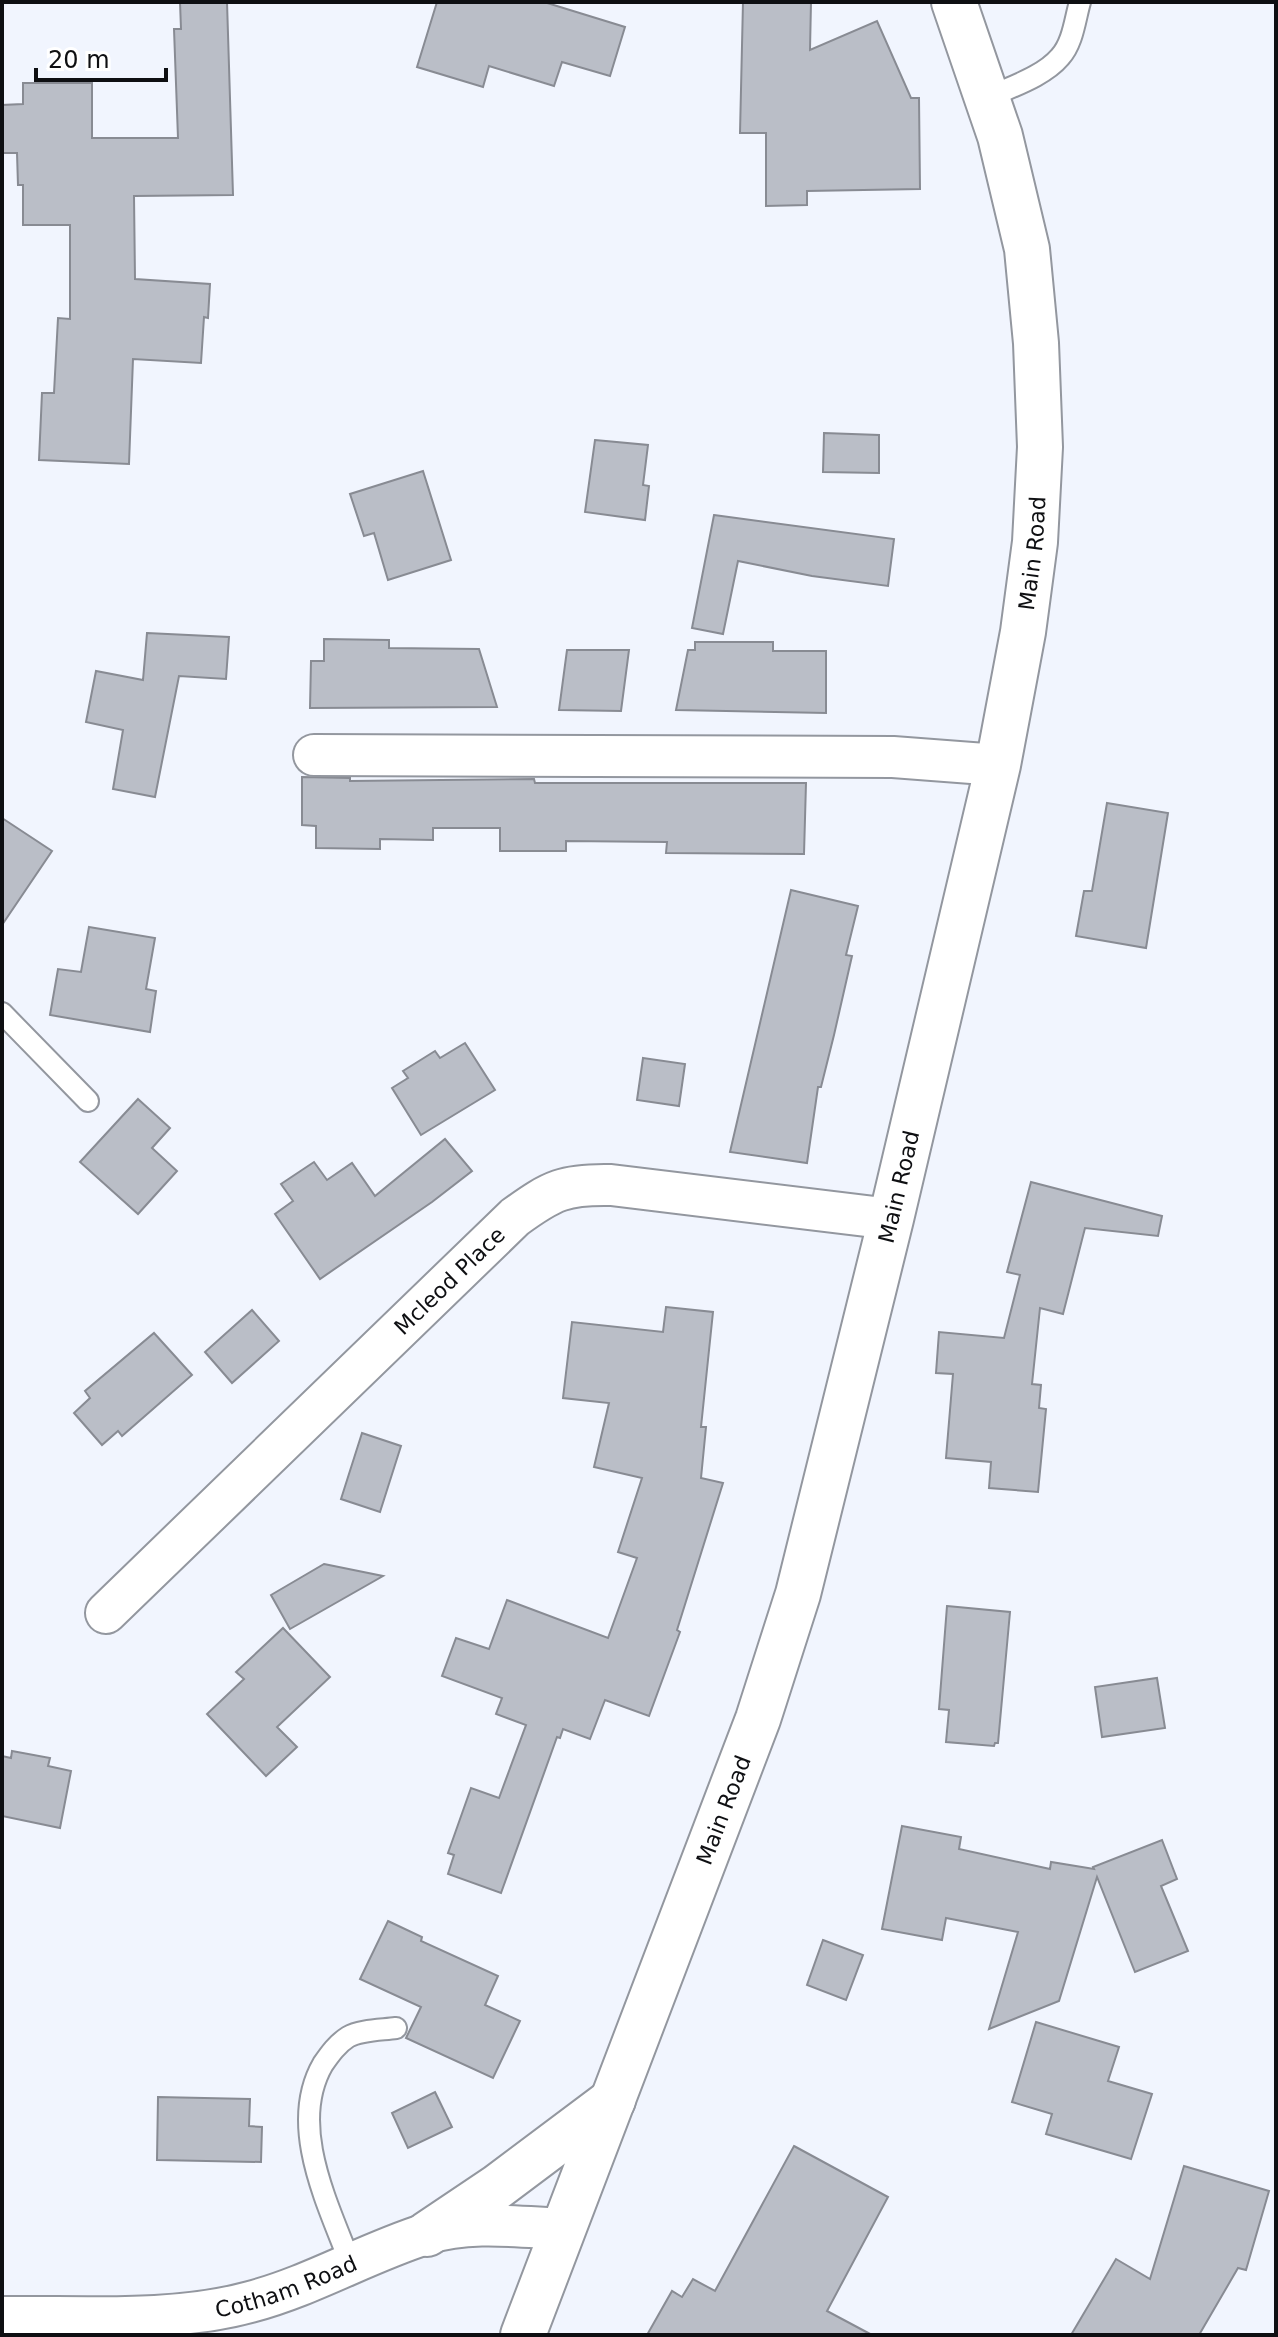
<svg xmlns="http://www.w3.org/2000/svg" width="1278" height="2337" font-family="'DejaVu Sans',sans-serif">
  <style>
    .building { fill: #babec7; stroke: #888b93; stroke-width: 2 }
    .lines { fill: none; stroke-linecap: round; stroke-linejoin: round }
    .lane-casing { stroke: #93979f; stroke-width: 24 }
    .street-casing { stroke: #93979f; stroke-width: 44 }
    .secondary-casing { stroke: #93979f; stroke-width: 48 }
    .lane { stroke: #fff; stroke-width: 20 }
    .street { stroke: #fff; stroke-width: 40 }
    .secondary { stroke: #fff; stroke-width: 44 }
    .labels { text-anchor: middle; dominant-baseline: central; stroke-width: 7; stroke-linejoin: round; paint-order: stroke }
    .street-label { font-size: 22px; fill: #0e0f12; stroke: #fff }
  </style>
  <rect width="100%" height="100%" fill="#f1f5fe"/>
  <g class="building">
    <polygon points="180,2 227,2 233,195 134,196 135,279 210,284 208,318 204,317 201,363 133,359 129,464 39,460 42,393 54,393 58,318 70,319 70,225 23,225 23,185 18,185 17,153 2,153 2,105 23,104 23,83 92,83 92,138 178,138 174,29 181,29"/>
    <polygon points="437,2 544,2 625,27 610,76 562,62 554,86 489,66 483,87 417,67"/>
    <polygon points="743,2 811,2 810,50 877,21 911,98 919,98 920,189 807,191 807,205 766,206 766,133 740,133"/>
    <polygon points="824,433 879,435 879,473 823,472"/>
    <polygon points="595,440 648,445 643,485 649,486 645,520 585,512"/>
    <polygon points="423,471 451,560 388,580 374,533 364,536 350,494"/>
    <polygon points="714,515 894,539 888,586 812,576 738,561 723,634 692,628"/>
    <polygon points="147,633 229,637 226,679 179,676 155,797 113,789 123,730 86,722 96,671 143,680"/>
    <polygon points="324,639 389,640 389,648 479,649 497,707 310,708 311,661 324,661"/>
    <polygon points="695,642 773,642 773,651 826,651 826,713 676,710 688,650 695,650"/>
    <polygon points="567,650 629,650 621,711 559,710"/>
    <polygon points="302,777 350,778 350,781 534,779 535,783 806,783 804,854 666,853 667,842 566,841 566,851 500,851 500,828 433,828 433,840 380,839 380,849 316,848 316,826 302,825"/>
    <polygon points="1107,803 1168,813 1146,948 1076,936 1084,891 1092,891"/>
    <polygon points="2,818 52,851 2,925"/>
    <polygon points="791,890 858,906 846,955 852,956 834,1035 821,1087 818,1087 807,1163 730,1152"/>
    <polygon points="89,927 155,938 146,989 156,991 150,1032 50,1015 58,969 81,972"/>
    <polygon points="465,1043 495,1090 421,1135 392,1088 408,1078 403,1071 435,1051 440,1058"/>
    <polygon points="643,1058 685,1064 679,1106 637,1100"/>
    <polygon points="138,1099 170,1128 152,1148 177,1171 138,1214 80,1162"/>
    <polygon points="445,1139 472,1171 432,1202 320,1279 275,1214 293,1201 281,1184 314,1162 327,1180 352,1163 375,1196"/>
    <polygon points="1031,1182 1162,1216 1158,1236 1085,1228 1063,1314 1040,1308 1032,1384 1041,1385 1039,1408 1046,1409 1038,1492 989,1488 991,1462 946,1458 953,1374 936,1373 939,1332 1004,1338 1020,1275 1007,1272"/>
    <polygon points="666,1307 713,1312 701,1427 706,1427 701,1478 723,1483 677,1630 680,1632 649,1716 605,1700 590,1739 563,1729 560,1738 557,1737 501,1893 448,1874 454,1855 448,1853 471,1788 499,1798 526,1725 496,1714 502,1698 442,1676 456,1638 489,1649 507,1600 608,1638 637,1558 618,1552 642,1478 594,1467 609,1403 563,1398 572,1322 663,1332"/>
    <polygon points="252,1310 279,1341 232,1383 205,1352"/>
    <polygon points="154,1333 192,1375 122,1436 118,1431 102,1445 74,1413 90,1398 85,1391"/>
    <polygon points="362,1433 401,1446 380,1512 341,1499"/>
    <polygon points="324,1564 383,1576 290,1629 271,1595"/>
    <polygon points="947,1606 1010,1612 998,1743 995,1743 994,1746 946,1742 949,1710 939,1709"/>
    <polygon points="283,1628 330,1677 277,1727 297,1747 266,1776 207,1714 244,1679 236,1672"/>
    <polygon points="1157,1678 1165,1728 1102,1737 1095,1687"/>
    <polygon points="12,1751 50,1758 48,1766 71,1771 60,1828 2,1816 2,1756 11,1758"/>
    <polygon points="902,1826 961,1837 959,1849 1050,1869 1051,1862 1094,1869 1093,1867 1162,1840 1177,1879 1161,1886 1188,1951 1135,1972 1097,1877 1059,2001 989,2029 1018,1932 946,1918 942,1940 882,1929"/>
    <polygon points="388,1921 422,1937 421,1941 498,1976 485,2005 520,2021 493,2078 406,2038 421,2007 360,1979"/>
    <polygon points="823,1940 863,1955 846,2000 807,1985"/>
    <polygon points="1036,2022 1119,2047 1108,2081 1152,2094 1131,2159 1046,2134 1052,2114 1012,2102"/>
    <polygon points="435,2092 452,2127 408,2148 392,2113"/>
    <polygon points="158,2097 250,2099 249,2126 262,2127 261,2162 157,2160"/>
    <polygon points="794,2146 888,2197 827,2311 872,2335 647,2335 672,2291 682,2297 693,2279 715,2291"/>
    <polygon points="1184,2166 1269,2191 1246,2270 1238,2268 1199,2335 1071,2335 1116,2259 1150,2279"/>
  </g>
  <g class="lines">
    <g class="lane-casing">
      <g id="lane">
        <path d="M 987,98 C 1010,87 1043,77 1060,57 C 1073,43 1075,19 1080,2"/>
        <polyline points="2,1013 88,1101"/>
        <path d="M 351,2265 C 329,2206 287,2126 323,2064 C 330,2054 337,2044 348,2037 C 360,2030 382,2030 396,2028"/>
      </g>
    </g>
    <g class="street-casing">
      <g id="street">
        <polyline points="314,755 893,757 998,765"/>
        <path id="s1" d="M 106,1613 L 515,1217 C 552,1190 565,1184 611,1185 L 891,1219"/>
        <path id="s2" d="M 2,2317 C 81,2316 174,2323 250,2302 C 311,2286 366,2253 426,2234 C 470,2220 519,2227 564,2229"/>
      </g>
    </g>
    <g class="secondary-casing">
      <g id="secondary">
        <polyline points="427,2234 497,2187 613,2100"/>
        <path id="s3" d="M 523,2335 L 758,1719 L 798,1594 L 891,1219 L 998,765 L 1023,632 L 1035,542 L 1040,447 L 1036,343 L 1027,249 L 1000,136 L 954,2"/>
      </g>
    </g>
    <use href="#lane" class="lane"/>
    <use href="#street" class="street"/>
    <use href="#secondary" class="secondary"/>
  </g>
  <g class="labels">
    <g class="street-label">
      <text stroke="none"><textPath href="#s3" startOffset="1858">Main Road</textPath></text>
      <text stroke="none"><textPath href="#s3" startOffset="1210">Main Road</textPath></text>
      <text stroke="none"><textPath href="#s1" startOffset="478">Mcleod Place</textPath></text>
      <text stroke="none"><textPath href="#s3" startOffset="562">Main Road</textPath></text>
      <text stroke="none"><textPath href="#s2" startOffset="288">Cotham Road</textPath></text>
    </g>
  </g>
  <rect width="1278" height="2337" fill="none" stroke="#0e0f12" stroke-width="8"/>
  <path d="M36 68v12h130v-12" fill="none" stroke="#0e0f12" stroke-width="4"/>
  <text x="48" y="68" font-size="24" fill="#0e0f12" stroke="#ffffff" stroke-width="6" paint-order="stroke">20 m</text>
</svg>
